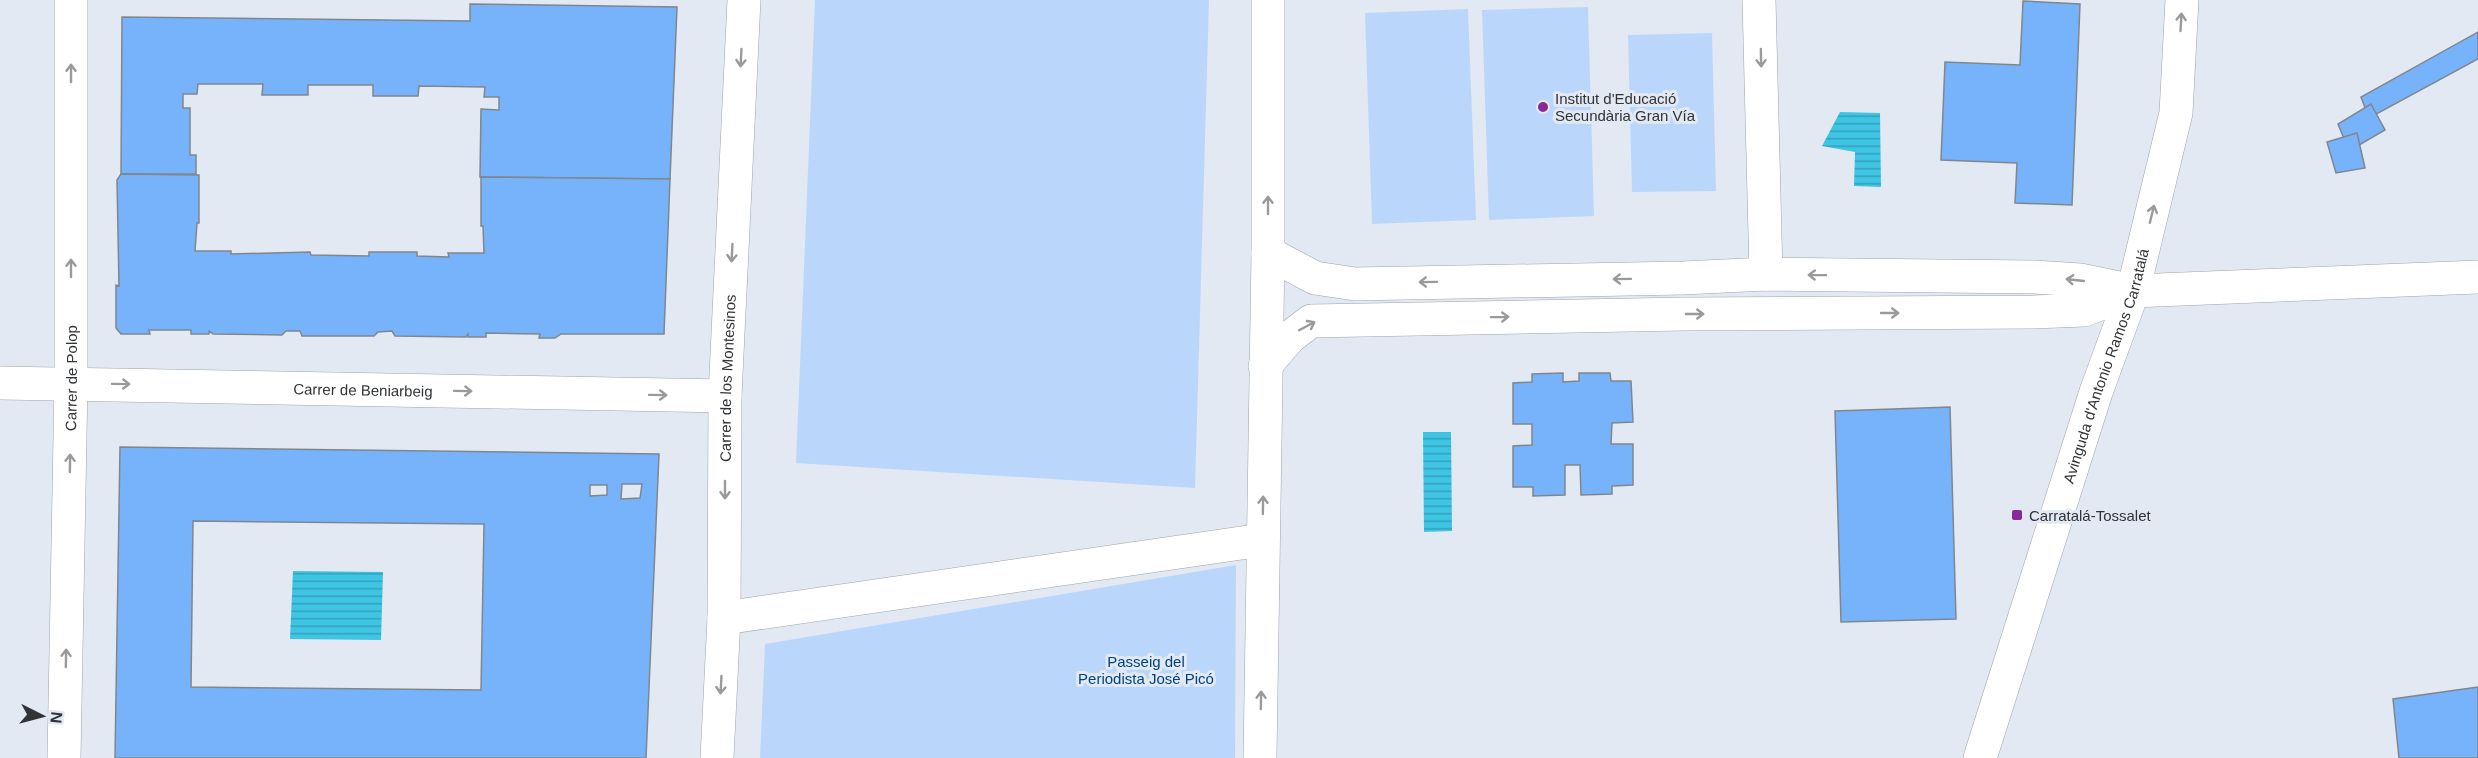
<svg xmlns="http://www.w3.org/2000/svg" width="2478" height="758" font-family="Arial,sans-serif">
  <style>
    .green { fill: #bad7fb }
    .water { fill: url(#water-rules) }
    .building { fill: #77b3fa; stroke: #80868e; stroke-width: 1.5; fill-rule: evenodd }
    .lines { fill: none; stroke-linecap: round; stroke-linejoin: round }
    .minor-casing { stroke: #9ea4ac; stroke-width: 34 }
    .major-casing { stroke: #9ea4ac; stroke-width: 34 }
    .minor { stroke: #fff; stroke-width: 33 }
    .major { stroke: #fff; stroke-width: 33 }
    .oneway { stroke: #989a9b }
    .poi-dot { fill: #852a96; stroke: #e2e9f2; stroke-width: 2 }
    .labels { text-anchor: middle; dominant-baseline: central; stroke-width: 6; stroke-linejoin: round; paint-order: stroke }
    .poi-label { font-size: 15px; fill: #313437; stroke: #e2e9f2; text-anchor: start }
    .street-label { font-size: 15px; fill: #313437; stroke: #e2e9f2 }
    .park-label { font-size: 15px; fill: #004382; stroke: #e2e9f2 }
  </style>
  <defs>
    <pattern id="water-rules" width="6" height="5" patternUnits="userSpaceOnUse" patternTransform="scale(1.5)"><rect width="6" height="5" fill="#3ec5e4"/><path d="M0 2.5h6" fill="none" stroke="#35a1ba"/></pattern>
  </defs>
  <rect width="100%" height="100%" fill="#e2e9f2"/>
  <g class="green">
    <polygon points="815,0 1209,0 1195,488 796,463"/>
    <polygon points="1588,7 1594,216 1489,220 1482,10"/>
    <polygon points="1468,9 1476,220 1372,224 1365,13"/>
    <polygon points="1712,33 1716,191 1632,192 1628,35"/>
    <polygon points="1236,565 1235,758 760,758 765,644"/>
  </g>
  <g class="water">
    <polygon points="1840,112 1880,113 1881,187 1854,186 1855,152 1822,146"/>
    <polygon points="1423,432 1451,432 1452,531 1424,532"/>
    <polygon points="293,571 383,572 381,640 290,639"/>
  </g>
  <g class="building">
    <polygon points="2023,1 2080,4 2072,205 2015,203 2017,163 1941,160 1945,62 2020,65"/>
    <polygon points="470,4 677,7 670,179 480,177 481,109 499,110 499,97 484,97 485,87 419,86 418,96 373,96 373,85 308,85 308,95 262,95 263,84 198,84 197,94 183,94 183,108 190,108 190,155 196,155 196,174 121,174 122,17 470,21"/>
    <polygon points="2478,32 2478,59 2369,118 2361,97"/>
    <polygon points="2371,104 2385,130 2349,151 2338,124"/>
    <polygon points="2357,133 2365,168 2336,173 2327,142"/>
    <polygon points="121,174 199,175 199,223 197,223 195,251 231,251 231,254 310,252 311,255 369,256 369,252 417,252 417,256 449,257 448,253 484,253 483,226 481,226 481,177 670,179 664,334 561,334 555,338 539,338 540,334 486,333 486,337 468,337 468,334 466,337 395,336 392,331 378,332 374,336 302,336 300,331 286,331 282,335 213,334 209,331 209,334 191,334 191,330 149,330 150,334 121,334 116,328 116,285 119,286 117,180"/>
    <polygon points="1563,373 1563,382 1579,381 1579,373 1610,373 1611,381 1631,381 1633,422 1612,423 1611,444 1633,444 1633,485 1612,486 1612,494 1581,495 1580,465 1565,465 1565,495 1533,496 1533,487 1513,487 1513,446 1532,445 1532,424 1513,424 1513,383 1532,382 1532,374"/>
    <polygon points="1950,407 1956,619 1841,622 1835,411"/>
    <path d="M 120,447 L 659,454 L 646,758 L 115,758 ZM 622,484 L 642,484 L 640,498 L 621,499 ZM 590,485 L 607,485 L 607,495 L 590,496 ZM 193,521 L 484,524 L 481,690 L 191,687 Z"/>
    <polygon points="2478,687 2478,758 2399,758 2393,699"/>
  </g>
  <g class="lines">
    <g class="minor-casing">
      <g id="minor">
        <polyline points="1759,0 1766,274"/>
        <polyline points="1268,253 1315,278 1355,284 1683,278 1766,274 2034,277 2080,280 2133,291 2478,277"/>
        <polyline points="1265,366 1290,337 1311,321 1683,314 2033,312 2084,310 2133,291"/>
        <path id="s1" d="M 0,383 L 725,396"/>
        <polyline points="724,618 1262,540"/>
        <path id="s2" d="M 64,758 L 71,383 L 71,0"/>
        <path id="s3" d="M 1980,758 L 2096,392 L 2133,291 L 2176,113 L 2182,0"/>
      </g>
    </g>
    <g class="major-casing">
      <g id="major">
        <path id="s4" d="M 717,758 L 724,618 L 725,396 L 744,0"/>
        <polyline points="1260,758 1268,253 1268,0"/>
      </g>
    </g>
    <use href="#minor" class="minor"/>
    <use href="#major" class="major"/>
  </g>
  <defs><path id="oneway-shaft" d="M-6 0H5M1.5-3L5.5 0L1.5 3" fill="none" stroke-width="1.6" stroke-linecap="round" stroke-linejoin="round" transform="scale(1.5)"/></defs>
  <g class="oneway">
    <use href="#oneway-shaft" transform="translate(2181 22) rotate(-87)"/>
    <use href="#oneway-shaft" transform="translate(741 58) rotate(93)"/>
    <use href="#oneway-shaft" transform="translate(1761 58) rotate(89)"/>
    <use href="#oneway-shaft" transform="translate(71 73) rotate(-90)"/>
    <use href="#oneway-shaft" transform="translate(1268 205) rotate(-90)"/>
    <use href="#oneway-shaft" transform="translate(2152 214) rotate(-76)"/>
    <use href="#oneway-shaft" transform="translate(732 253) rotate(93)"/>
    <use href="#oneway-shaft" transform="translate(71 268) rotate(-90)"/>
    <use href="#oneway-shaft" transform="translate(1817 275) rotate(-179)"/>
    <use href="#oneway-shaft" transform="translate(1622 279) rotate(179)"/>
    <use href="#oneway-shaft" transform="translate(2075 280) rotate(-174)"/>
    <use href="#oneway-shaft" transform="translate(1428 282) rotate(179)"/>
    <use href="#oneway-shaft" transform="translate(1890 313)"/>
    <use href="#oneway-shaft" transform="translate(1695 314)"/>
    <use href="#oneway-shaft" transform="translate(1500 317) rotate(-1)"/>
    <use href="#oneway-shaft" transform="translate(1307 326) rotate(-28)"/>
    <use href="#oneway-shaft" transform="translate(121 384) rotate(1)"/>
    <use href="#oneway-shaft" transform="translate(463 391) rotate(1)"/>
    <use href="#oneway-shaft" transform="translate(658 395) rotate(1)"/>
    <use href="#oneway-shaft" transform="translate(70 463) rotate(-89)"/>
    <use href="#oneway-shaft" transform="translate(725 490) rotate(90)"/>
    <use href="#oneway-shaft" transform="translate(1263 505) rotate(-89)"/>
    <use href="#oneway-shaft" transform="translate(66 658) rotate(-89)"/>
    <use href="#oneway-shaft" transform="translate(721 685) rotate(93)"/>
    <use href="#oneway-shaft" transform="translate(1261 700) rotate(-89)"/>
  </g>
  <g class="poi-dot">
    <circle cx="1543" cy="107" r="6"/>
    <rect x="2011" y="509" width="12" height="12" rx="3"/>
  </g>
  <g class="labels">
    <g class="poi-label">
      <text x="1555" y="98">Institut d'Educació<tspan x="1555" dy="17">Secundària Gran Vía</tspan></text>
      <text x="2029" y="515">Carratalá-Tossalet</text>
    </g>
    <g class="street-label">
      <text stroke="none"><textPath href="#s3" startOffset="412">Avinguda d'Antonio Ramos Carratalá</textPath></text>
      <text stroke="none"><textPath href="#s2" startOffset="380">Carrer de Polop</textPath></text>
      <text stroke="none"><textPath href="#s4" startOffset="380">Carrer de los Montesinos</textPath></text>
      <text stroke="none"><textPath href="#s1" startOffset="363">Carrer de Beniarbeig</textPath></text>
    </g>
    <g class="park-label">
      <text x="1146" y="661">Passeig del<tspan x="1146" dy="17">Periodista José Picó</tspan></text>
    </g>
  </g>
  <g transform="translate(42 716) rotate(96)" stroke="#e2e9f2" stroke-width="4.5" paint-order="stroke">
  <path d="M0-4.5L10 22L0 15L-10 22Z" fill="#313437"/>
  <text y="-9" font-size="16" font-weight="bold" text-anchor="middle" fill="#313437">N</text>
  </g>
</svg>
